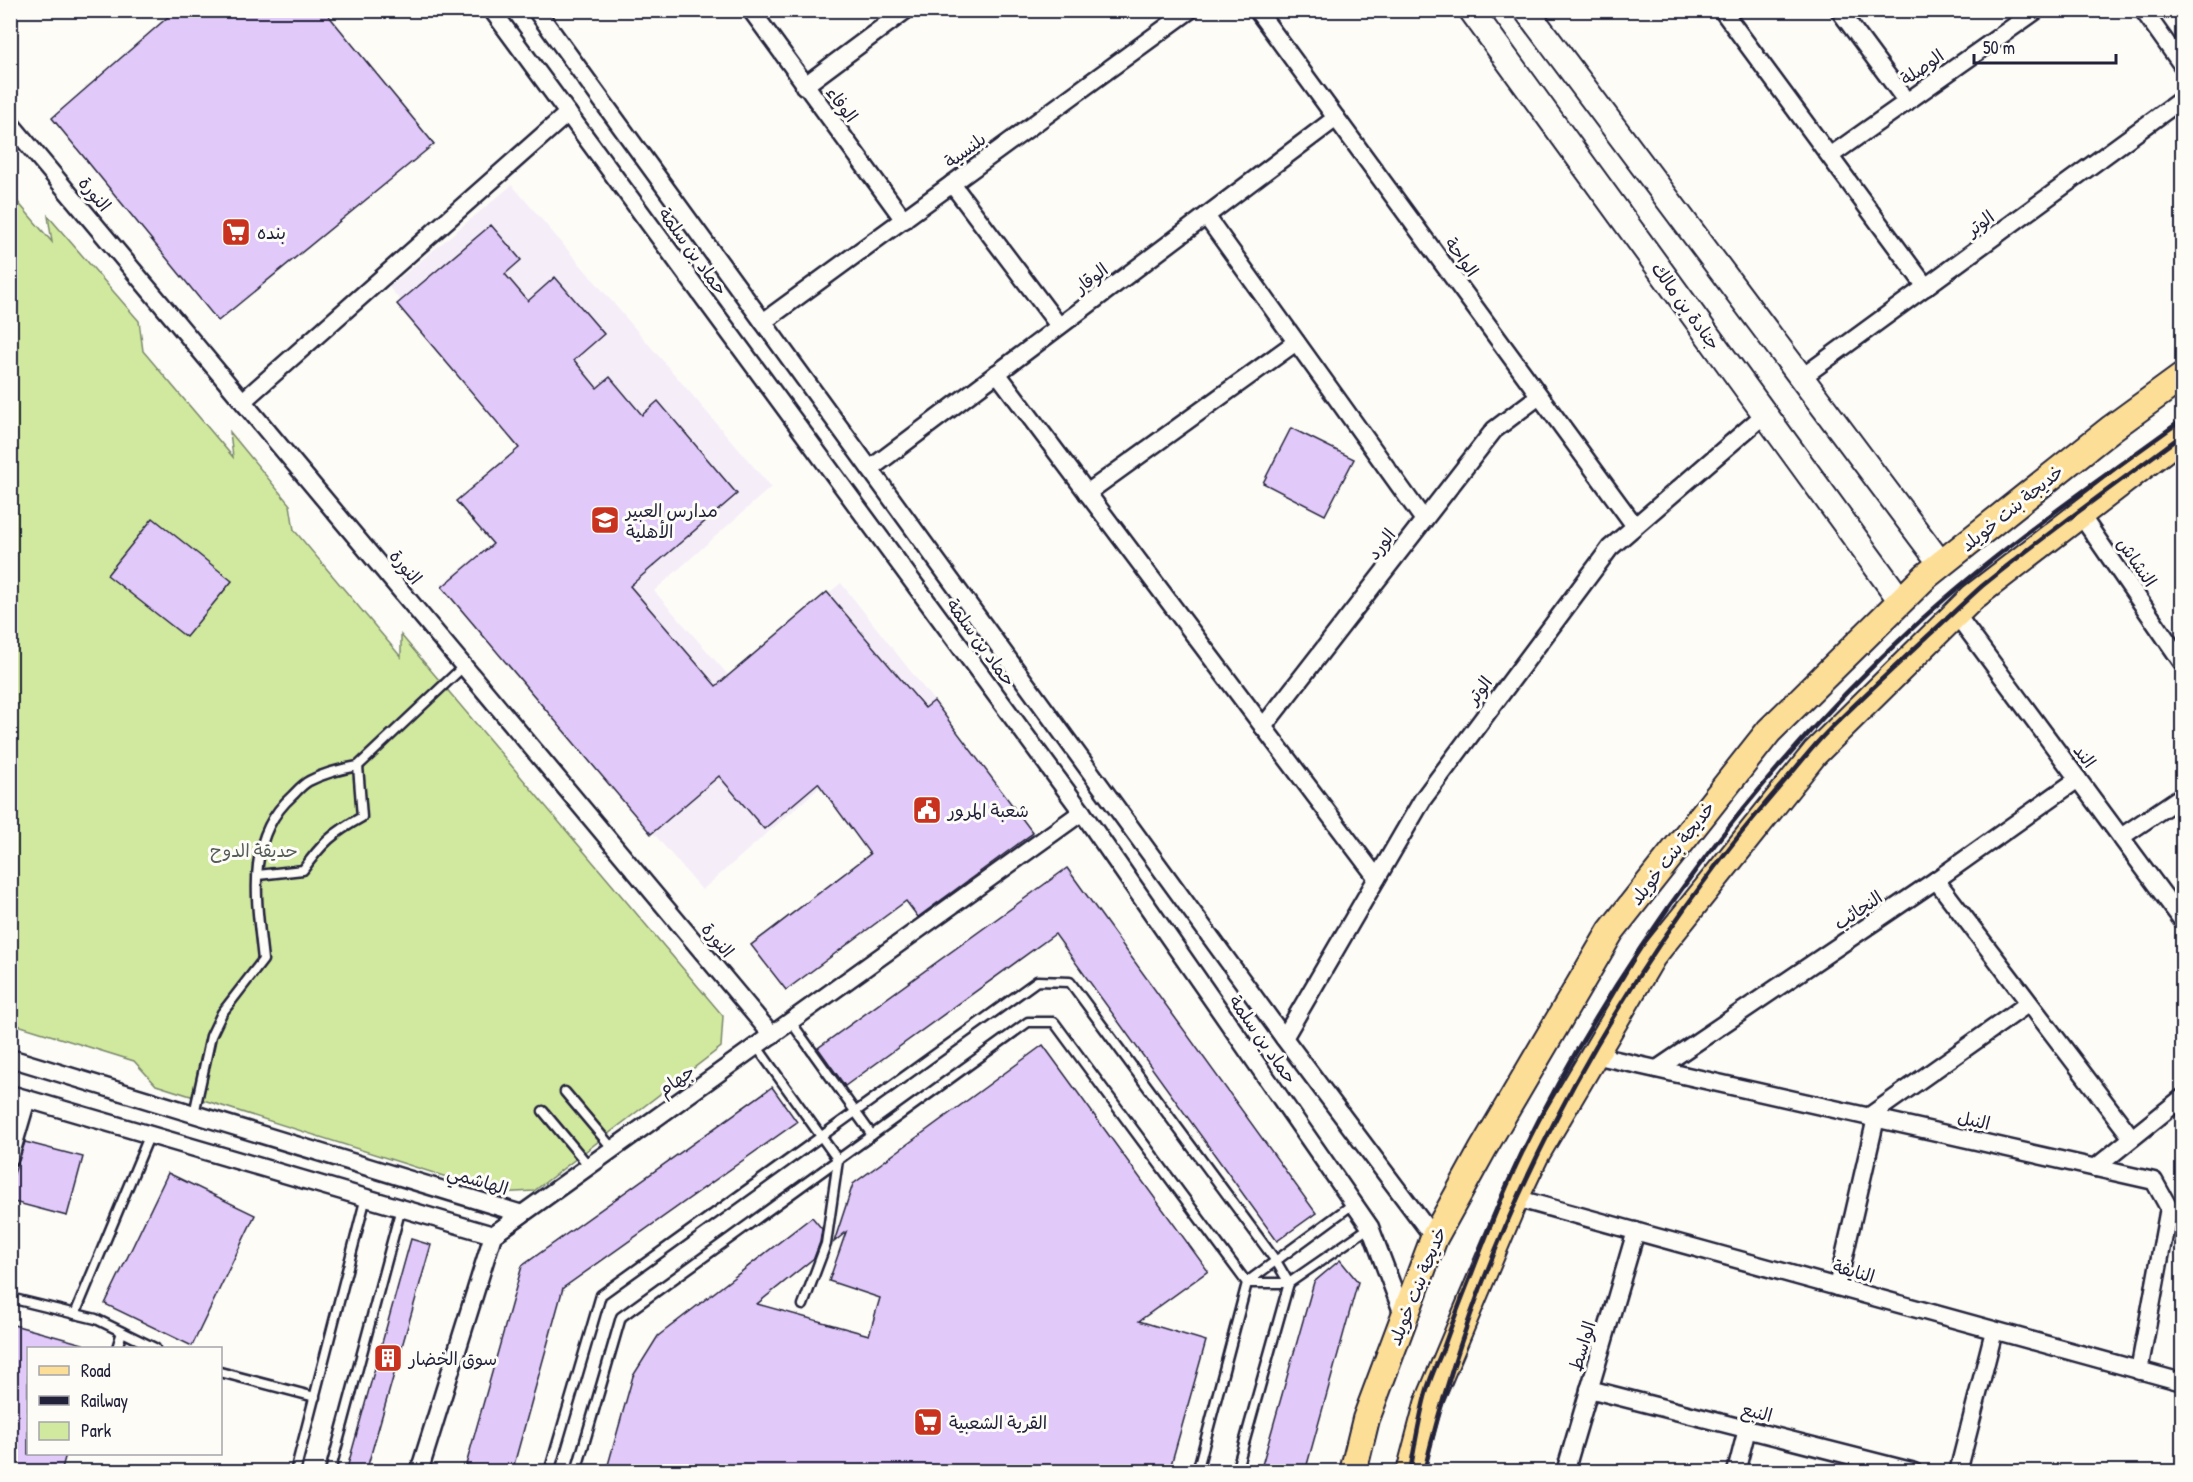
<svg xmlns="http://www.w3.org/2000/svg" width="2193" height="1482" font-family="'Patrick Hand','Playpen Sans Arabic',sans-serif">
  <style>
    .built { fill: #f5edf8 }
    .green { fill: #d0e99e; stroke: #79866c; stroke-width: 1.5 }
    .building { fill: #e1c9f9; stroke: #22223b; stroke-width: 1.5 }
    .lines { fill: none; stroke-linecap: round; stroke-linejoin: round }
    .lane-casing { stroke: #22223b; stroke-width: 13 }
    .street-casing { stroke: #22223b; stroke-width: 21 }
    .secondary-casing { stroke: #22223b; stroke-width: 28 }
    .primary-casing { stroke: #22223b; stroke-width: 30 }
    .lane { stroke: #fdfcf7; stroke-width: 8 }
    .street { stroke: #fdfcf7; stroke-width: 16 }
    .secondary { stroke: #fdfcf7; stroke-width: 24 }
    .primary { stroke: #fdde96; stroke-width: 26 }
    .rail { stroke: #22223b; stroke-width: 4.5 }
    .labels { text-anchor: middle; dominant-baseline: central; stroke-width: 6; stroke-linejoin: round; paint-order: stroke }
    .street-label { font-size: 18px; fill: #22223b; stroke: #fdfcf7 }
    .poi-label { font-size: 18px; fill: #22223b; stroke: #fdfcf7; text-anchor: start }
    .park-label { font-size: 18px; fill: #565e59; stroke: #fdfcf7 }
  </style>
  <rect width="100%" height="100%" fill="#fdfcf7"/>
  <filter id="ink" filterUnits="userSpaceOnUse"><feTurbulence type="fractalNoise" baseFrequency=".0167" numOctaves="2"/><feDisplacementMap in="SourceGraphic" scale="12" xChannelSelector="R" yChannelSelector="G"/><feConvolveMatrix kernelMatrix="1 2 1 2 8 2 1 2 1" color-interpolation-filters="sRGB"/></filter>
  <g filter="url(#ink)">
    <polygon class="built" points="512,185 771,487 654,591 729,676 841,583 934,701 820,787 702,890 441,585 496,540 459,499 522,445 389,287"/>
    <polygon class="green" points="10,193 52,242 48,216 139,321 143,351 233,457 230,432 290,505 294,530 401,657 401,635 723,1016 721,1047 534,1191 497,1193 156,1085 134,1061 11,1023"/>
    <g class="building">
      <polygon points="176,10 324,10 434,144 218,321 52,118"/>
      <polygon points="491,225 521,260 505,274 528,301 555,277 604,334 574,360 597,388 610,377 642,415 658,401 737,494 630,586 716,686 827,592 925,708 934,701 1033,833 918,917 906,901 786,990 751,945 870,854 818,783 764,829 719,776 651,834 442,587 493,544 456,501 519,448 397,304"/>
      <polygon points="1291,428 1354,459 1325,515 1263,483"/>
      <polygon points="153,518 232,581 186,637 107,575"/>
      <polygon points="1067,868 1316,1213 1277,1241 1055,934 845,1086 818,1048"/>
      <polygon points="1043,1045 1208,1271 1139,1321 1206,1341 1169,1472 606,1472 633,1376 658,1336 812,1217 822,1229 820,1242 814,1258 757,1304 869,1335 880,1298 829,1281 846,1232 834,1242 853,1184"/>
      <polygon points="772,1087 797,1122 563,1288 512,1472 464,1472 522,1266"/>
      <polygon points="25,1142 83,1157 67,1216 10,1201 10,1185"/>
      <polygon points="168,1173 255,1215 192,1346 105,1304"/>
      <polygon points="411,1239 431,1245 366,1472 346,1472"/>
      <polygon points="1340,1260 1358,1282 1305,1472 1260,1472 1314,1282"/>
      <polygon points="10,1324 83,1344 82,1348 28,1348 28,1454 66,1454 61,1472 10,1472"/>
    </g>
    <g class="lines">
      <g class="lane-casing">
        <g id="lane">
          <path d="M 258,875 L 303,870 C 322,843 333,833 362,817 L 358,766"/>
          <polyline points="791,1022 872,1135"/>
          <polyline points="757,1047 838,1160 826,1244 803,1305"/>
          <polyline points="565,1092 613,1149"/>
          <polyline points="543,1111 589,1166"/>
          <path d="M 194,1114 L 211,1036 L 222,1013 L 263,960 C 257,903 244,839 292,796 C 297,791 303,784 309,781 C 324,773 341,769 358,766 L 464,666"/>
          <polyline points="1247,1282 1353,1204"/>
          <polyline points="1247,1283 1289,1283 1370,1227"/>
          <polyline points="10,1298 96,1319 155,1348"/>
          <polyline points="75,1314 150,1134"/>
          <polyline points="117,1348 122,1332"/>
          <polyline points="220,1372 315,1397"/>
          <polyline points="295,1472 366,1197"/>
          <polyline points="330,1472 401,1208"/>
          <polyline points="549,1472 601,1295 1037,981 1070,982 1276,1261 1289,1283 1236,1472"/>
          <polyline points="576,1472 621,1317 1028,1022 1054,1022 1247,1283 1197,1472"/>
        </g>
      </g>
      <g class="street-casing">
        <g id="street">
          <polyline points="492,10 1082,812 1370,1227 1404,1317"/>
          <polyline points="536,10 1284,1038 1434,1238"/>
          <polyline points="751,10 904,220"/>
          <polyline points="1257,10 1635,526"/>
          <polyline points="1722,10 1926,287"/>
          <polyline points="1839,10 1907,102"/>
          <polyline points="2143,10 2182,65"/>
          <polyline points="804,86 906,10"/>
          <polyline points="10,123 772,1035"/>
          <polyline points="1830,156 2037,10"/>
          <polyline points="952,184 1059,326"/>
          <polyline points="1206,216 1424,520"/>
          <polyline points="763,322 1190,10"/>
          <polyline points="997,373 1377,878"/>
          <polyline points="1801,378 2182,99"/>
          <polyline points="243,401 568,113"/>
          <polyline points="870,469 1336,118"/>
          <polyline points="1087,493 1296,342"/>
          <polyline points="2080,514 2182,662"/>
          <polyline points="1956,614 2182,920"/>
          <polyline points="1263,727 1494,430 1539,396"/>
          <polyline points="2121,837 2182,796"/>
          <polyline points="1936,880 2132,1138"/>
          <polyline points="1284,1038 1423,799 1610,548 1765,414"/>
          <polyline points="1594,1055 2154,1181 2169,1208 2139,1371"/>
          <polyline points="10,1058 522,1214 493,1235 10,1094"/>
          <polyline points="1657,1069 1936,880 2078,779"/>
          <polyline points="1868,1117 2029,1003"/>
          <polyline points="10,1157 27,1099"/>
          <polyline points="2095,1168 2182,1098"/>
          <polyline points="1515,1198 2182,1382"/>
          <polyline points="1837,1287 1876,1118"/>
          <polyline points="1589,1389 1915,1472"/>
          <polyline points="419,1472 493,1235 1082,812"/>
          <polyline points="1565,1472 1636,1231"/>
          <polyline points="1736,1472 1747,1429"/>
          <polyline points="1958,1472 1994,1331"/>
        </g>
      </g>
      <g class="secondary-casing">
        <g id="secondary">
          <polyline points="1471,10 1901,601"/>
          <polyline points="1526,10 1941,564"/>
        </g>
      </g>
      <g class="primary-casing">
        <g id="primary">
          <polyline points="1353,1472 1366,1419 1434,1238 1483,1149 1611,931 1769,731 1926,576 2112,428 2182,377"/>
          <polyline points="1410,1472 1428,1404 1515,1198 1535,1156 1652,957 1815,753 1973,597 2182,436"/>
        </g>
      </g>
      <use href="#lane" class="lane"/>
      <use href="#street" class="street"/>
      <use href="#secondary" class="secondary"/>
      <use href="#primary" class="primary"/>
      <g class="rail">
        <path d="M 1410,1472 C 1415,1445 1419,1418 1426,1393 C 1430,1378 1437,1363 1443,1349 C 1452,1323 1462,1298 1472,1273 C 1487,1234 1502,1194 1521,1155 C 1620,954 1756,772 1921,620 C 2002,546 2094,484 2182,420"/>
        <path d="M 1424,1472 C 1476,1253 1579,1047 1714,868 C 1738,836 1763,806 1789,776 C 1802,761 1814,745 1828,731 C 1861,698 1895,667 1929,635 C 1947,619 1964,602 1982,586 C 2047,533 2115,485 2182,435"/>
      </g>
    </g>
  </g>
  <defs>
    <g id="supermarket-square" transform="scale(1.5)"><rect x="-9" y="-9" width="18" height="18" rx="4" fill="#c8321e" stroke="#fdfcf7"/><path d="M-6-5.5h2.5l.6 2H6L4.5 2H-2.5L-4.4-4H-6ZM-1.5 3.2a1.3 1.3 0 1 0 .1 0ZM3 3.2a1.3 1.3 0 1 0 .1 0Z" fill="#fff"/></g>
    <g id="school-square" transform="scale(1.5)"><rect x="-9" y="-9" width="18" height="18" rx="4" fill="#c8321e" stroke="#fdfcf7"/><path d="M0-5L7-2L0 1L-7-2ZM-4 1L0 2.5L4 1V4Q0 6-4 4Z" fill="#fff"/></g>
    <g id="civic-square" transform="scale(1.5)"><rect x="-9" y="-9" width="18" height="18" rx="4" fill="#c8321e" stroke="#fdfcf7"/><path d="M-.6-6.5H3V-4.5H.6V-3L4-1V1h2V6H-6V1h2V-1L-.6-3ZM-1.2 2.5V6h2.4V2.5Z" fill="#fff"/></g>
    <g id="building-square" transform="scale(1.5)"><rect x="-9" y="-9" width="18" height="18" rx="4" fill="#c8321e" stroke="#fdfcf7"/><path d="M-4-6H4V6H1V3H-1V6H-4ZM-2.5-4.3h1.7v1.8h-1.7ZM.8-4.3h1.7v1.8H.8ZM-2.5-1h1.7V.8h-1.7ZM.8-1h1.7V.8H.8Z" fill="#fff"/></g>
  </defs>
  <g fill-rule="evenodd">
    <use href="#supermarket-square" x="236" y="232"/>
    <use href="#school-square" x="605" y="520"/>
    <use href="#civic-square" x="927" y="810"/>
    <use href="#building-square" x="388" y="1358"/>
    <use href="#supermarket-square" x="928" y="1422"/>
  </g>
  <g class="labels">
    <g class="street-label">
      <text transform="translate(1922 67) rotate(-35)">الوصلة</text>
      <text transform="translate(842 104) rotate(53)">الوفاء</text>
      <text transform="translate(965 150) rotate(-36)">بلنسية</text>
      <text transform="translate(95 194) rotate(50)">النورة</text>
      <text transform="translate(1980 223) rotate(-36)">الوتر</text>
      <text transform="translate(693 251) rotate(54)">حماد بن سلمة</text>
      <text transform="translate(1462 257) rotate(54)">الواحة</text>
      <text transform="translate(1091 278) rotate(-37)">الوقار</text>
      <text transform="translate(1686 306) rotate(54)">جنادة بن مالك</text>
      <text transform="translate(2012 508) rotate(-39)">خديجة بنت خويلد</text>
      <text transform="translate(1381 544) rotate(-52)">الورد</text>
      <text transform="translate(2137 562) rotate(56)">النشاش</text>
      <text transform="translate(406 567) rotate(50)">النورة</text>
      <text transform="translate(981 642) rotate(54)">حماد بن سلمة</text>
      <text transform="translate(1479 690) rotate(-53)">الوتر</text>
      <text transform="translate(2085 756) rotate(53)">الند</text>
      <text transform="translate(1672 853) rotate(-52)">خديجة بنت خويلد</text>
      <text transform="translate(1858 910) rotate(-34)">النجائب</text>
      <text transform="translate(718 940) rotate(50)">النورة</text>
      <text transform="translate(1263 1039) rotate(55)">حماد بن سلمة</text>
      <text transform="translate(676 1080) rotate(-35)">جهام</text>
      <text transform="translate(1974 1120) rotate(13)">النبل</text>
      <text transform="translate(478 1180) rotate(17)">الهاشمي</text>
      <text transform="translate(1854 1271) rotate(16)">النايفة</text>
      <text transform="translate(1417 1286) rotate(-68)">خديجة بنت خويلد</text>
      <text transform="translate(1582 1346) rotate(-73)">الواسط</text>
      <text transform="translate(1757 1412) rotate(14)">النبع</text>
    </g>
    <g class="poi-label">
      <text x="257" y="232">بنده</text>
      <text x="626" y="510">مدارس العبير<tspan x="626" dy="21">الأهلية</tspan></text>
      <text x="948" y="810">شعبة المرور</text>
      <text x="409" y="1358">سوق الخضار</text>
      <text x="949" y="1422">القرية الشعبية</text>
    </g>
    <g class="park-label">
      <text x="254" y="850">حديقة الدوح</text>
    </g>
  </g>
  <rect width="2193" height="1482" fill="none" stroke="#fdfcf7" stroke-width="36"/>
  <rect x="18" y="18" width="2157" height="1446" fill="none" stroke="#22223b" stroke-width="2" filter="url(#ink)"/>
  <rect x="27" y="1347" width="195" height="108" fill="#fdfcf7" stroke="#a5a5ac" stroke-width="1.5"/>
  <rect x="39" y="1366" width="30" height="9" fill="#fdde96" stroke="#a5a5ac" stroke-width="1.5"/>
  <text x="81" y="1377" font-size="18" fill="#22223b">Road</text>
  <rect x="39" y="1396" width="30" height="9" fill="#22223b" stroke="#a5a5ac" stroke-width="1.5"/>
  <text x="81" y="1407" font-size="18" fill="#22223b">Railway</text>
  <rect x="39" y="1422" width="30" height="18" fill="#d0e99e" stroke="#a5a5ac" stroke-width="1.5"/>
  <text x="81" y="1437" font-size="18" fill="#22223b">Park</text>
  <path d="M1974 54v9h142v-9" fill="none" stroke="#22223b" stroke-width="3"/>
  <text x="1983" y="54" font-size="18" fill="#22223b" stroke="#fdfcf7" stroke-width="4.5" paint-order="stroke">50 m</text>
</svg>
